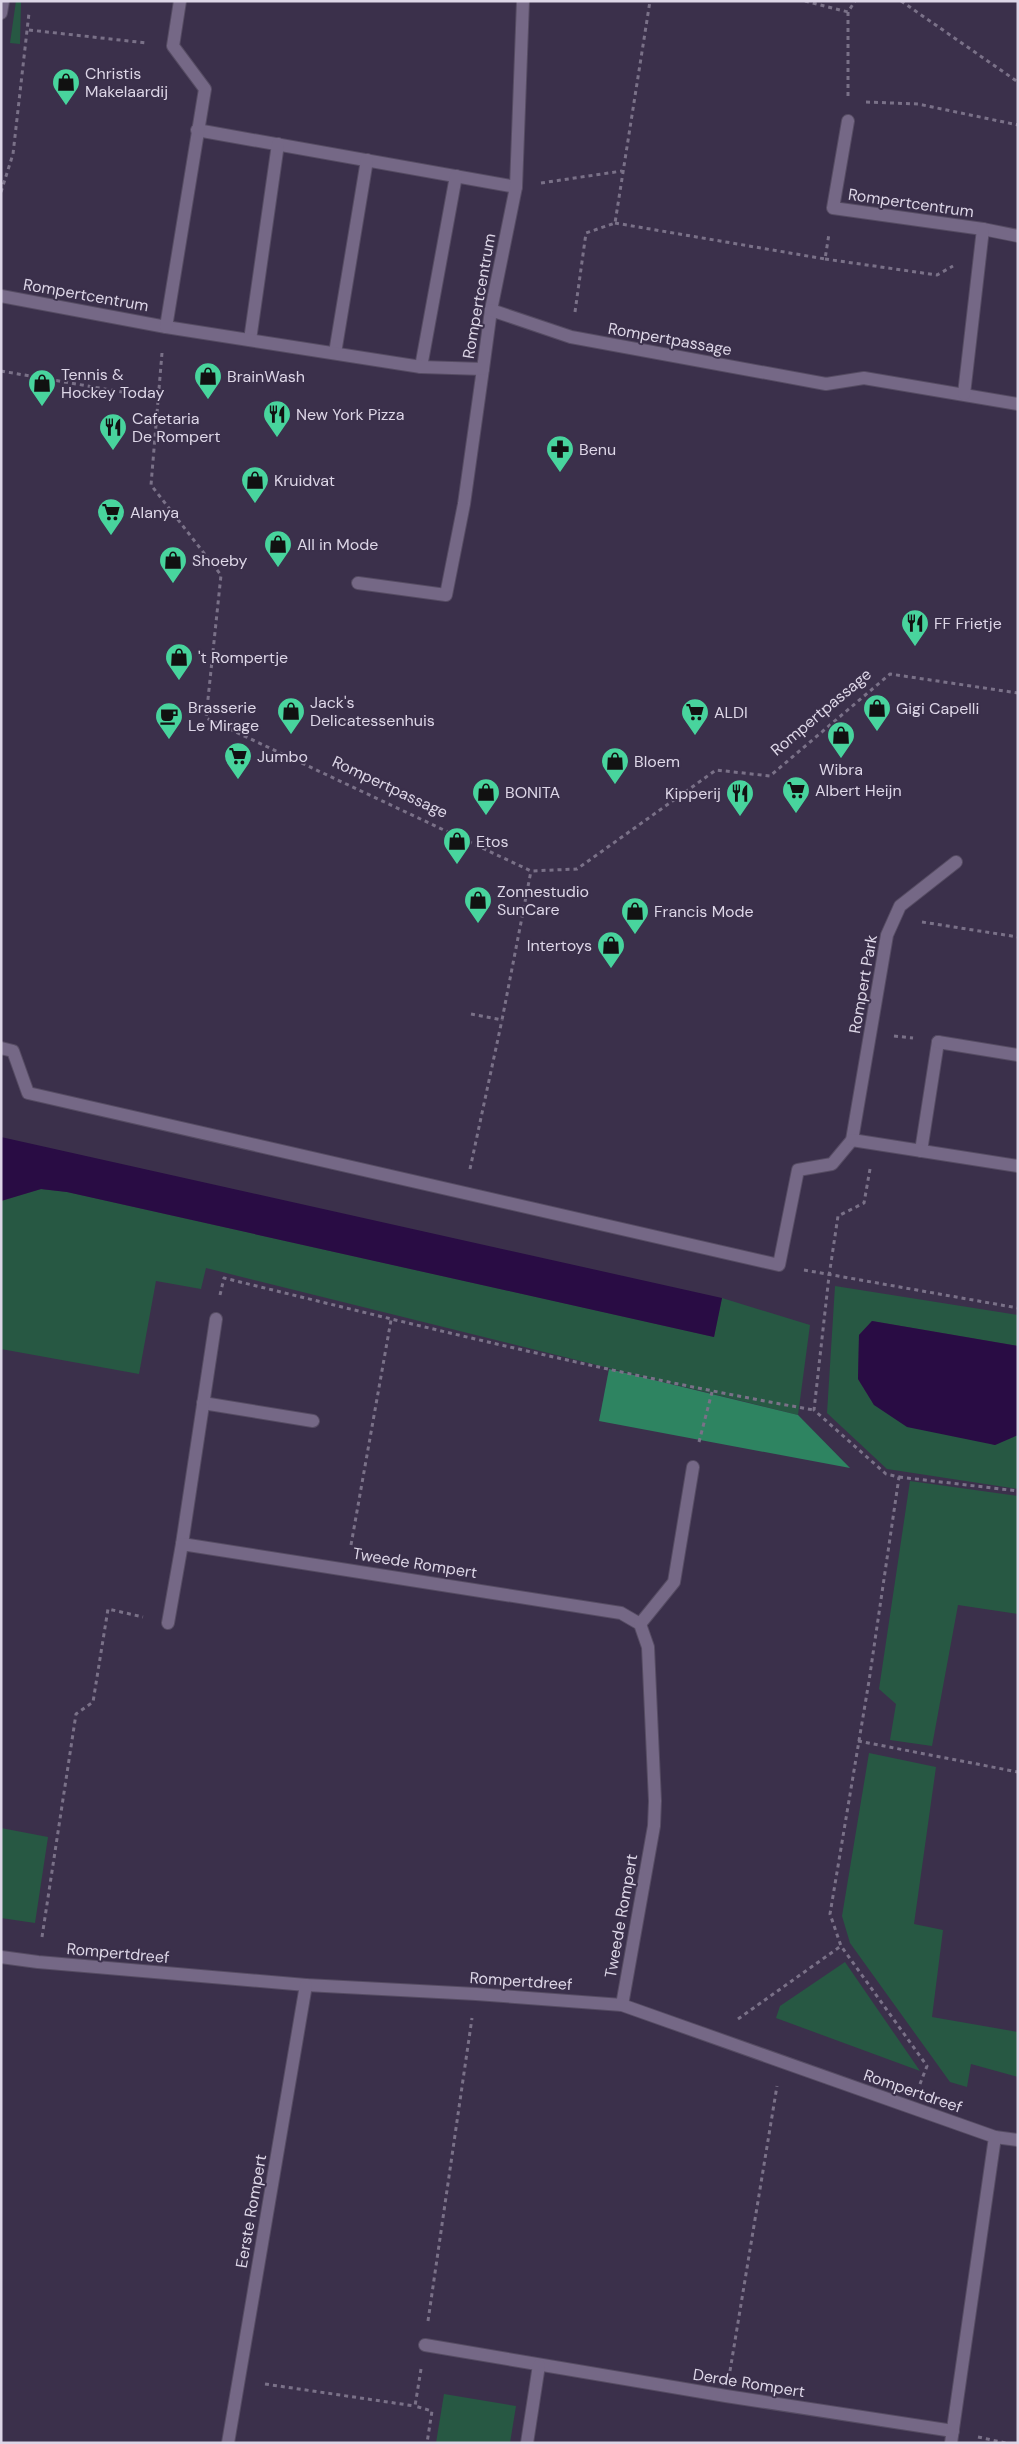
<svg xmlns="http://www.w3.org/2000/svg" width="1019" height="2444" font-family="'DM Sans',sans-serif">
  <style>
    .green { fill: #275843 }
    .forest { fill: #2e8461 }
    .water { fill: #290c44 }
    .lines { fill: none; stroke-linecap: round; stroke-linejoin: round }
    .lane-casing { stroke: #564c63; stroke-width: 14 }
    .street-casing { stroke: #564c63; stroke-width: 14 }
    .secondary-casing { stroke: #564c63; stroke-width: 14 }
    .path { stroke: #7a7188; stroke-width: 3; stroke-dasharray: 4 4; stroke-linecap: butt }
    .lane { stroke: #756886; stroke-width: 12 }
    .street { stroke: #756886; stroke-width: 12 }
    .secondary { stroke: #756886; stroke-width: 12 }
    .labels { text-anchor: middle; dominant-baseline: central; stroke-width: 4; stroke-linejoin: round; paint-order: stroke }
    .poi-label { font-size: 16px; fill: #ddd6e7; stroke: #3b304b; text-anchor: start }
    .street-label { font-size: 16px; fill: #ddd6e7; stroke: #3b304b }
  </style>
  <rect width="100%" height="100%" fill="#3b304b"/>
  <g class="green">
    <polygon points="16,1 21,1 20,44 10,43"/>
    <polygon points="41,1189 67,1192 714,1337 722,1298 810,1325 798,1415 206,1268 201,1289 156,1281 139,1374 1,1349 1,1201"/>
    <polygon points="835,1286 1018,1315 1018,1346 872,1321 859,1335 858,1379 874,1405 995,1445 1018,1435 1018,1489 887,1469 827,1413"/>
    <polygon points="910,1481 1018,1496 1018,1614 958,1605 932,1746 890,1740 896,1704 879,1689"/>
    <polygon points="869,1753 936,1767 914,1924 943,1930 932,2017 1018,2032 1018,2077 971,2064 967,2087 950,2082 850,1943 842,1916"/>
    <polygon points="1,1828 48,1837 35,1923 1,1918"/>
    <polygon points="845,1962 920,2071 776,2018 780,2006"/>
    <polygon points="444,2394 516,2406 510,2443 436,2443"/>
  </g>
  <polygon class="forest" points="609,1369 798,1415 850,1468 599,1421"/>
  <g class="water">
    <polygon points="1,1137 722,1298 714,1337 67,1192 41,1189 1,1201"/>
    <polygon points="872,1321 1018,1346 1018,1435 995,1445 907,1427 874,1405 858,1379 859,1335"/>
  </g>
  <g class="lines">
    <g class="lane-casing">
      <g id="lane">
        <polyline points="197,130 516,187"/>
        <polyline points="250,340 278,144"/>
        <polyline points="335,353 367,160"/>
        <polyline points="421,367 456,176"/>
        <polyline points="358,583 446,595 464,504 483,369"/>
        <polyline points="1,1048 13,1051 28,1093 779,1265 798,1170 832,1164 852,1140 887,935 900,906 956,862"/>
        <polyline points="921,1151 938,1042"/>
        <polyline points="203,1403 313,1421"/>
        <polyline points="182,1544 216,1319"/>
      </g>
    </g>
    <g class="street-casing">
      <g id="street">
        <polyline points="848,121 833,208 983,229 1018,236"/>
        <polyline points="1,296 166,327 421,367 483,369 491,310 516,187 523,1"/>
        <polyline points="491,310 571,337 826,384 864,378 1018,404"/>
        <polyline points="166,327 205,89 173,46 180,1"/>
        <polyline points="964,394 983,229"/>
        <polyline points="938,1042 1018,1055"/>
        <polyline points="852,1140 1018,1166"/>
        <polyline points="168,1623 182,1544 621,1613 640,1624 648,1647 655,1801 654,1826 622,2005"/>
        <polyline points="640,1624 674,1582 693,1467"/>
        <polyline points="1,1957 38,1962 306,1985 476,1994 622,2005 995,2137 1018,2140"/>
        <polyline points="425,2345 726,2396 953,2431"/>
        <polyline points="228,2443 306,1985"/>
        <polyline points="527,2443 539,2365"/>
        <polyline points="951,2443 995,2137"/>
      </g>
    </g>
    <g class="secondary-casing">
      <polyline id="secondary" points="1,13 3,1"/>
    </g>
    <g class="path">
      <polyline points="805,1 848,12"/>
      <polyline points="901,1 1018,82"/>
      <polyline points="29,30 147,43"/>
      <polyline points="848,96 848,12 855,1"/>
      <polyline points="866,102 918,104 1018,125"/>
      <polyline points="541,183 622,171"/>
      <polyline points="1,192 13,154 29,13"/>
      <polyline points="615,223 825,259 829,234"/>
      <polyline points="825,259 937,275 953,266"/>
      <polyline points="575,312 586,233 615,223 650,1"/>
      <polyline points="162,353 151,485 221,575 206,718 531,871 577,869 716,770 770,776 890,674 1018,693"/>
      <polyline points="1,371 157,398"/>
      <polyline points="922,922 1018,937"/>
      <polyline points="471,1014 502,1020 531,871"/>
      <polyline points="894,1036 913,1038"/>
      <polyline points="470,1169 502,1020"/>
      <polyline points="870,1169 864,1203 838,1216 829,1276 814,1410 886,1474 899,1477 869,1681 830,1914 841,1946 927,2066 920,2084"/>
      <polyline points="804,1270 1018,1308"/>
      <path d="M 220,1295 L 224,1278 C 419,1326 616,1375 814,1410"/>
      <polyline points="699,1442 712,1392"/>
      <polyline points="899,1477 1018,1491"/>
      <polyline points="351,1545 391,1320"/>
      <polyline points="858,1741 1018,1772"/>
      <polyline points="42,1937 76,1714 93,1702 108,1609 143,1617"/>
      <polyline points="738,2019 841,1946"/>
      <polyline points="428,2321 472,2018"/>
      <polyline points="421,2369 415,2406 432,2411 427,2443"/>
      <polyline points="730,2371 777,2086"/>
      <polyline points="265,2384 415,2406"/>
      <polyline points="978,2437 1006,2443"/>
    </g>
    <use href="#lane" class="lane"/>
    <use href="#street" class="street"/>
    <use href="#secondary" class="secondary"/>
  </g>
  <defs>
    <g id="shop-pin" transform="scale(1.4375)"><path d="M0 17L-7.5 6A9.5 9.5 0 1 1 7.5 6Z" fill="#48d49d" stroke="#3b304b"/><path d="M-5-2.5h2.3a2.7 3.5 0 0 1 5.4 0H5L5.5 6h-11ZM-1.5-2.5h3a1.5 2.3 0 0 0-3 0Z" fill="#111"/></g>
    <g id="restaurant-pin" transform="scale(1.4375)"><path d="M0 17L-7.5 6A9.5 9.5 0 1 1 7.5 6Z" fill="#48d49d" stroke="#3b304b"/><path d="M-5-6h1v4h1v-4h1v4h1v-4h1v5L-1.5 .5V6h-2V.5L-5-1ZM5-6V6H3V1.5H1.5Q1.5-4 5-6Z" fill="#111"/></g>
    <g id="pharmacy-pin" transform="scale(1.4375)"><path d="M0 17L-7.5 6A9.5 9.5 0 1 1 7.5 6Z" fill="#48d49d" stroke="#3b304b"/><path d="M-2-6h4v4h4v4h-4v4h-4v-4h-4v-4h4Z" fill="#111"/></g>
    <g id="supermarket-pin" transform="scale(1.4375)"><path d="M0 17L-7.5 6A9.5 9.5 0 1 1 7.5 6Z" fill="#48d49d" stroke="#3b304b"/><path d="M-6-5.5h2.5l.6 2H6L4.5 2H-2.5L-4.4-4H-6ZM-1.5 3.2a1.3 1.3 0 1 0 .1 0ZM3 3.2a1.3 1.3 0 1 0 .1 0Z" fill="#111"/></g>
    <g id="cafe-pin" transform="scale(1.4375)"><path d="M0 17L-7.5 6A9.5 9.5 0 1 1 7.5 6Z" fill="#48d49d" stroke="#3b304b"/><path d="M-5.5-4.5H6V0H3Q3 3.5 0 3.5H-2.5Q-5.5 3.5-5.5 0ZM3-3.2v2h1.7v-2ZM-6 4.5H4V6H-6Z" fill="#111"/></g>
  </defs>
  <g fill-rule="evenodd">
    <use href="#shop-pin" x="66" y="82"/>
    <use href="#shop-pin" x="208" y="376"/>
    <use href="#shop-pin" x="42" y="383"/>
    <use href="#restaurant-pin" x="277" y="414"/>
    <use href="#restaurant-pin" x="113" y="427"/>
    <use href="#pharmacy-pin" x="560" y="449"/>
    <use href="#shop-pin" x="255" y="480"/>
    <use href="#supermarket-pin" x="111" y="512"/>
    <use href="#shop-pin" x="278" y="544"/>
    <use href="#shop-pin" x="173" y="560"/>
    <use href="#restaurant-pin" x="915" y="623"/>
    <use href="#shop-pin" x="179" y="657"/>
    <use href="#shop-pin" x="877" y="708"/>
    <use href="#shop-pin" x="291" y="711"/>
    <use href="#supermarket-pin" x="695" y="712"/>
    <use href="#cafe-pin" x="169" y="716"/>
    <use href="#shop-pin" x="841" y="735"/>
    <use href="#supermarket-pin" x="238" y="756"/>
    <use href="#shop-pin" x="615" y="761"/>
    <use href="#supermarket-pin" x="796" y="790"/>
    <use href="#shop-pin" x="486" y="792"/>
    <use href="#restaurant-pin" x="740" y="793"/>
    <use href="#shop-pin" x="457" y="841"/>
    <use href="#shop-pin" x="478" y="900"/>
    <use href="#shop-pin" x="635" y="911"/>
    <use href="#shop-pin" x="611" y="945"/>
  </g>
  <g class="labels">
    <g class="poi-label">
      <text x="85" y="73">Christis<tspan x="85" dy="18">Makelaardij</tspan></text>
      <text x="61" y="374">Tennis &amp;<tspan x="61" dy="18">Hockey Today</tspan></text>
      <text x="227" y="376">BrainWash</text>
      <text x="296" y="414">New York Pizza</text>
      <text x="132" y="418">Cafetaria<tspan x="132" dy="18">De Rompert</tspan></text>
      <text x="579" y="449">Benu</text>
      <text x="274" y="480">Kruidvat</text>
      <text x="130" y="512">Alanya</text>
      <text x="297" y="544">All in Mode</text>
      <text x="192" y="560">Shoeby</text>
      <text x="934" y="623">FF Frietje</text>
      <text x="198" y="657">'t Rompertje</text>
      <text x="310" y="702">Jack's<tspan x="310" dy="18">Delicatessenhuis</tspan></text>
      <text x="188" y="707">Brasserie<tspan x="188" dy="18">Le Mirage</tspan></text>
      <text x="896" y="708">Gigi Capelli</text>
      <text x="714" y="712">ALDI</text>
      <text x="257" y="756">Jumbo</text>
      <text x="634" y="761">Bloem</text>
      <text x="841" y="769" text-anchor="middle">Wibra</text>
      <text x="815" y="790">Albert Heijn</text>
      <text x="505" y="792">BONITA</text>
      <text x="721" y="793" text-anchor="end">Kipperij</text>
      <text x="476" y="841">Etos</text>
      <text x="497" y="891">Zonnestudio<tspan x="497" dy="18">SunCare</tspan></text>
      <text x="654" y="911">Francis Mode</text>
      <text x="592" y="945" text-anchor="end">Intertoys</text>
    </g>
    <g class="street-label">
      <text transform="translate(911 203) rotate(8)">Rompertcentrum</text>
      <text transform="translate(86 295) rotate(10)">Rompertcentrum</text>
      <text transform="translate(479 296) rotate(-80)">Rompertcentrum</text>
      <text transform="translate(670 339) rotate(10)">Rompertpassage</text>
      <text transform="translate(821 712) rotate(-40)">Rompertpassage</text>
      <text transform="translate(390 787) rotate(25)">Rompertpassage</text>
      <text transform="translate(863 984) rotate(-80)">Rompert Park</text>
      <text transform="translate(415 1563) rotate(9)">Tweede Rompert</text>
      <text transform="translate(621 1916) rotate(-80)">Tweede Rompert</text>
      <text transform="translate(118 1953) rotate(5)">Rompertdreef</text>
      <text transform="translate(521 1981) rotate(4)">Rompertdreef</text>
      <text transform="translate(913 2091) rotate(19)">Rompertdreef</text>
      <text transform="translate(251 2211) rotate(-80)">Eerste Rompert</text>
      <text transform="translate(749 2383) rotate(9)">Derde Rompert</text>
    </g>
  </g>
  <rect width="1019" height="2444" fill="none" stroke="#ddd6e7" stroke-width="5"/>
</svg>
